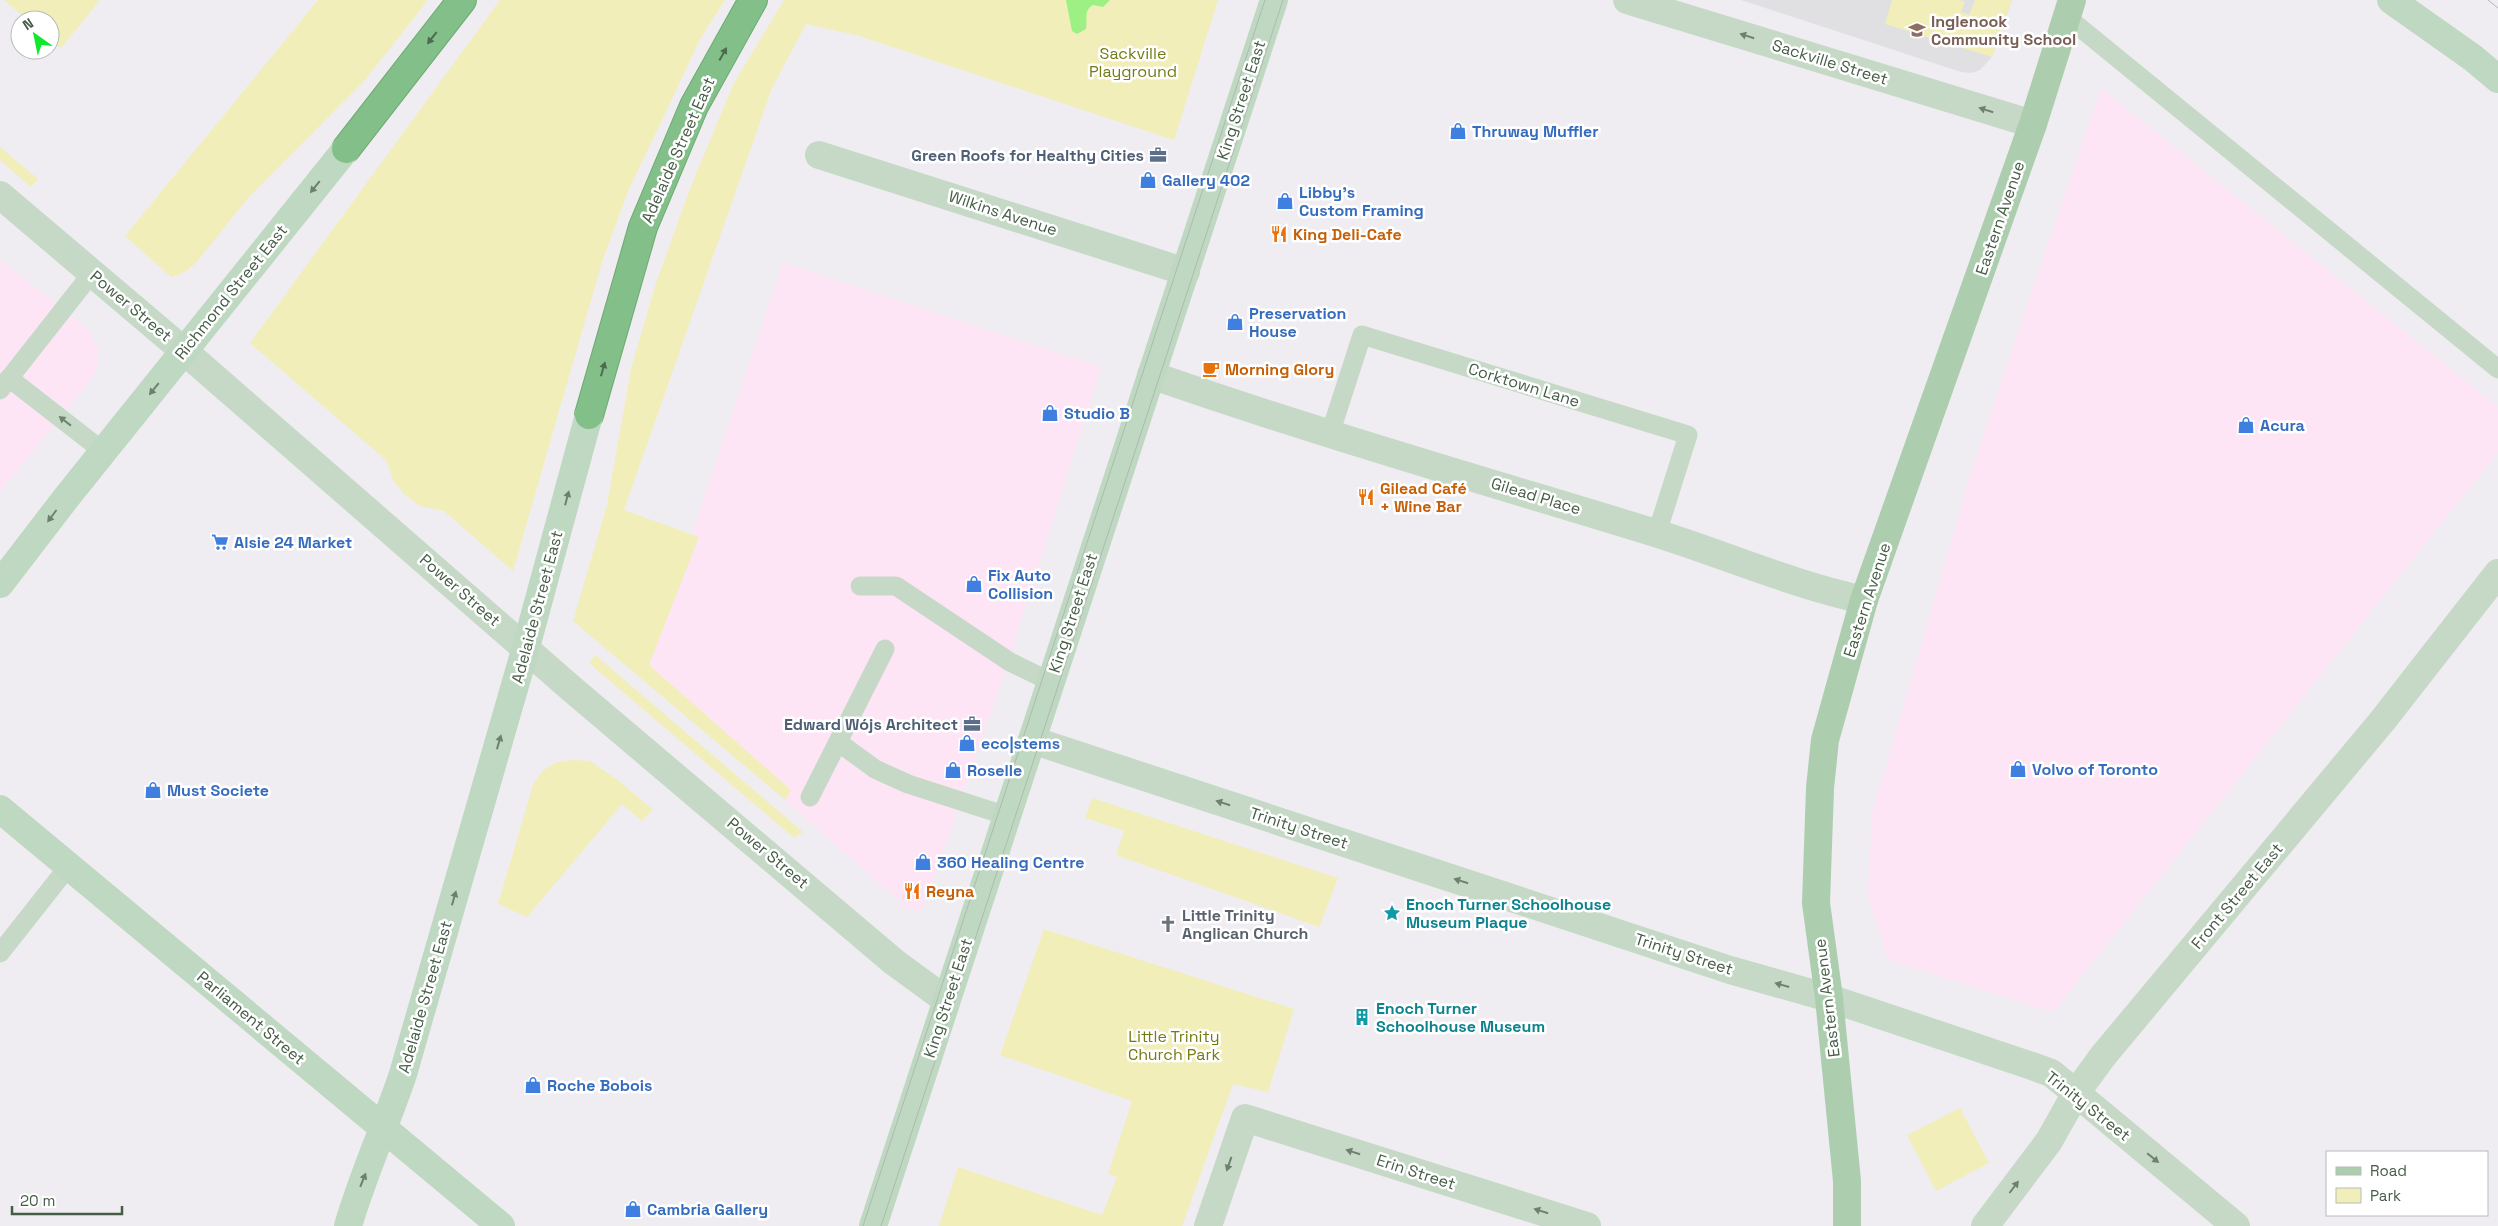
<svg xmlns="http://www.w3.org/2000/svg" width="2498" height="1226" font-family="'Space Grotesk',sans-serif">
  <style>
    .commercial { fill: #fde5f6 }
    .education { fill: #e0dfe2 }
    .green { fill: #f1eeb9 }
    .water { fill: #9df084 }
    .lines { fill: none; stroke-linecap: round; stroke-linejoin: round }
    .highway-casing { stroke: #6eab73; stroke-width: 30 }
    .lane { stroke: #c6d9c7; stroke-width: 19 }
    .street { stroke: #c6d9c7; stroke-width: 28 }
    .secondary { stroke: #bfd8c1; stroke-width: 28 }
    .primary { stroke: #acceae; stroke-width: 28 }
    .highway { stroke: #83bf88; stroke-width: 28 }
    .tram { stroke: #afb9b1; stroke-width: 1 }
    .oneway { fill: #6c826d }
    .oneway2 { fill: #4e6b50 }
    .oneway3 { fill: #6a816b }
    .labels { text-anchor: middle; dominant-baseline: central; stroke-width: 5; stroke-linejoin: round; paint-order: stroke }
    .education-label { font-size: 16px; font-weight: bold; fill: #785e54; stroke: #fff; text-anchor: start }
    .park-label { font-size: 16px; fill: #747b12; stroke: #fff }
    .street-label { font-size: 16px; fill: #455c46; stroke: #fff }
    .shop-label { font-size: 16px; font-weight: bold; fill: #366cbe; stroke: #fff; text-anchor: start }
    .service-label { font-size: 16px; font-weight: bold; fill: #4e5e75; stroke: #fff; text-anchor: end }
    .food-label { font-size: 16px; font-weight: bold; fill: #c56008; stroke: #fff; text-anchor: start }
    .culture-label { font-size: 16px; font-weight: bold; fill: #0d838f; stroke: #fff; text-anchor: start }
    .worship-label { font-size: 16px; font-weight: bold; fill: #5b616d; stroke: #fff; text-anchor: start }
  </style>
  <rect width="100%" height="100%" fill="#efedf1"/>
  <g class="commercial">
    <polygon points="2101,88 2498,407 2498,452 2053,1012 1888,960 1868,895 1872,814 1974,463"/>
    <polygon points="0,260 89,330 99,351 96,373 0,492"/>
    <polygon points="783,263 1101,367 1005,672 924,906 919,910 909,910 785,800 791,790 649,665 698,537 692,534"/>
  </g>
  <polygon class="education" points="1741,0 2012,0 1992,57 1980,70 1971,73 1961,72"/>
  <g class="green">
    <polygon points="4,0 100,0 61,48 50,39 50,20 28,20"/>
    <polygon points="318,0 428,0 365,80 248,198 195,264 183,273 171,277 125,236"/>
    <polygon points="500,0 725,0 700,39 662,120 628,191 602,262 513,571 444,511 420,506 405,495 393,480 387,461 250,343"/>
    <polygon points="784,0 1218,0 1174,140 856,35 806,24 772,88 624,510 699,537 649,665 791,790 785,800 573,621 607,505 631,369 656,283 691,186 734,83"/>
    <polygon points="1892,0 1959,0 1965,2 1961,12 1969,15 1975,0 2012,0 1992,57 1885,24"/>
    <polygon points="0,147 38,179 31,187 0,160"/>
    <polygon points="595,655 803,832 794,838 589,663"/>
    <path d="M 572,760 L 590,761 L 619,781 L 653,810 L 642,821 L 622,804 L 527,917 L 498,904 L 533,785 C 544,767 551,762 572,760 Z"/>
    <polygon points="1092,798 1338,878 1319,927 1116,855 1124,831 1085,818"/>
    <polygon points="1044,929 1294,1009 1268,1092 1233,1084 1182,1226 939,1226 958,1167 1102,1215 1117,1177 1108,1174 1132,1101 1000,1055"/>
    <polygon points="1960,1108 1989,1163 1936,1191 1907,1135"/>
  </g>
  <path class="water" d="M 1066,0 L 1110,0 L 1103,7 L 1093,5 C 1083,11 1088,19 1086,29 L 1077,34 L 1072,31 Z"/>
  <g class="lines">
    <g class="highway-casing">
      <g id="highway">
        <polyline points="346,149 462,0"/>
        <polyline points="589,415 643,227 694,106 753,0"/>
      </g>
    </g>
    <g class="lane">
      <polyline points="2067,17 2498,369"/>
      <polyline points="9,378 104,452"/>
      <polyline points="0,390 92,273"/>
      <polyline points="1330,434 1362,335 1688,435 1657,533"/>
      <polyline points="860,586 896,586 1010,662 1051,682"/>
      <polyline points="838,742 875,769 908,784 1007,816"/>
      <polyline points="810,797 885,649"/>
      <polyline points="0,953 68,867"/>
    </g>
    <g class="street">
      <polyline points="1627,0 2033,124"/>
      <polyline points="819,155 1186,272"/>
      <polyline points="0,195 184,351 573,690 894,962 946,1000"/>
      <path d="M 1151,375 C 1315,432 1482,480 1649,531 C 1721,553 1790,584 1864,600"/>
      <polyline points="1032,740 1730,970 1829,998 2032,1066 2051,1073 2076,1093 2236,1226"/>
      <polyline points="1208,1226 1245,1118 1587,1226"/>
      <polyline points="1985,1226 2049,1141 2076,1093 2103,1056 2383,720 2498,573"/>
    </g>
    <g class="secondary">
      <polyline points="2391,0 2473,58 2498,79"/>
      <polyline points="0,584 66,498 346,149"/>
      <polyline points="0,809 501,1226"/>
      <path d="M 348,1226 C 363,1174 386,1125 403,1074 L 526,647 L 589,415"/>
      <polyline points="873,1226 1274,0"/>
    </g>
    <polyline class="primary" points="1847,1226 1847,1181 1829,998 1816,903 1820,788 1825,740 1864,600 2033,124 2072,0"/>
    <use href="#highway" class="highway"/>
    <g class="tram">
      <polyline points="2488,0 2498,8"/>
      <polyline points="863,1226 1265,0"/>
      <polyline points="881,1226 1283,0"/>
    </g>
  </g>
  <defs><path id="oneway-solid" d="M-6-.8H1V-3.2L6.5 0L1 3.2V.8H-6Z" transform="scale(1.25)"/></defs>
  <g class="oneway">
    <use href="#oneway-solid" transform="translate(1747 36) rotate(-163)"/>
    <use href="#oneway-solid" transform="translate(1986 110) rotate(-163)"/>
    <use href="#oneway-solid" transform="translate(65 421) rotate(-142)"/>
    <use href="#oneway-solid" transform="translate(1223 803) rotate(-162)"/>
    <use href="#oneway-solid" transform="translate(1461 881) rotate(-162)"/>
    <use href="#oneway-solid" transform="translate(1782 985) rotate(-164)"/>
    <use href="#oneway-solid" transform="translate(1353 1152) rotate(-162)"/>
    <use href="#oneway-solid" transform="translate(2153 1158) rotate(39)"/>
    <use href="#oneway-solid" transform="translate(1229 1164) rotate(109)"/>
    <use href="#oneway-solid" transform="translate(2014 1187) rotate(-53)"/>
    <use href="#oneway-solid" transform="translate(1541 1211) rotate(-162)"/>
  </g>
  <g class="oneway2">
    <use href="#oneway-solid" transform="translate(432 38) rotate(128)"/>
    <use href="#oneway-solid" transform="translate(723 54) rotate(-61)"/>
    <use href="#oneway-solid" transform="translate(603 369) rotate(-74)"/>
  </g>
  <g class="oneway3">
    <use href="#oneway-solid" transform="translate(315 187) rotate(129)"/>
    <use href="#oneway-solid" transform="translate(154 389) rotate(129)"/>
    <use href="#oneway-solid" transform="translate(567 498) rotate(-75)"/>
    <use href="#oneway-solid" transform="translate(52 516) rotate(127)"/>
    <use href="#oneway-solid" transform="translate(499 742) rotate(-74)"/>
    <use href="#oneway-solid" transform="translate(454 898) rotate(-74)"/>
    <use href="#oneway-solid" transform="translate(363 1180) rotate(-68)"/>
  </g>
  <defs>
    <g id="school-bare" transform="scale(1.35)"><path d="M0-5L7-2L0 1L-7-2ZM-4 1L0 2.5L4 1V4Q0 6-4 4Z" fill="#8d6e63" stroke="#fff" stroke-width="2.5" paint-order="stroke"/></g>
    <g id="shop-bare" transform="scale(1.35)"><path d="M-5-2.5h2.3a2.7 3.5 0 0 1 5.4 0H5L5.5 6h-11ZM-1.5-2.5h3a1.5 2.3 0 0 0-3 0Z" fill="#3f7fe0" stroke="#fff" stroke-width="2.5" paint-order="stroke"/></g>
    <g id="office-bare" transform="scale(1.35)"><path d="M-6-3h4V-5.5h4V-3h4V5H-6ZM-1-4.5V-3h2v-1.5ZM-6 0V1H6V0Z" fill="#5c6f8a" stroke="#fff" stroke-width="2.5" paint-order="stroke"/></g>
    <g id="restaurant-bare" transform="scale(1.35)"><path d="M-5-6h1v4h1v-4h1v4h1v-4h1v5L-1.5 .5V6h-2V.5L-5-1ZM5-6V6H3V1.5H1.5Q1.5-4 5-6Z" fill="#e8710a" stroke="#fff" stroke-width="2.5" paint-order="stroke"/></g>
    <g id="cafe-bare" transform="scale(1.35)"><path d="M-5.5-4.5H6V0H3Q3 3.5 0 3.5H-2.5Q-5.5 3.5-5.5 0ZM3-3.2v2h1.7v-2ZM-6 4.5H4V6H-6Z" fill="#e8710a" stroke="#fff" stroke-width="2.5" paint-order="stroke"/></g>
    <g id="supermarket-bare" transform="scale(1.35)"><path d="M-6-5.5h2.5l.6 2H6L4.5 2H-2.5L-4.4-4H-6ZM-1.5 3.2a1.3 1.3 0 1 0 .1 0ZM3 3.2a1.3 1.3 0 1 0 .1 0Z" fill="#3f7fe0" stroke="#fff" stroke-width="2.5" paint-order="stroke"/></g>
    <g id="sight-bare" transform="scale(1.35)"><path d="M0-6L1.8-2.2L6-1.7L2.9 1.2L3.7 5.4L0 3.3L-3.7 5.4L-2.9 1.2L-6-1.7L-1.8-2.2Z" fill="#0f9aa8" stroke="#fff" stroke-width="2.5" paint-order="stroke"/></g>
    <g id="church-bare" transform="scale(1.35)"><path d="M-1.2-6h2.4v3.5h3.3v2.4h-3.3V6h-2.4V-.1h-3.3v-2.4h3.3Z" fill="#6b7280" stroke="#fff" stroke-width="2.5" paint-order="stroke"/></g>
    <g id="building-bare" transform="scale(1.35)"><path d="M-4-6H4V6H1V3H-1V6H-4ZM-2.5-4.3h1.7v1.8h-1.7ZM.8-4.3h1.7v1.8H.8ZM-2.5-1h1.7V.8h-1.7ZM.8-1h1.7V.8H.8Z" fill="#0f9aa8" stroke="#fff" stroke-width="2.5" paint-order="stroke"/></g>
  </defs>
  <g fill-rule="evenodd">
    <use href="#school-bare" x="1917" y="30"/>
    <use href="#shop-bare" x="1458" y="131"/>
    <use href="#office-bare" x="1158" y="155"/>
    <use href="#shop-bare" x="1148" y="180"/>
    <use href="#shop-bare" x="1285" y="201"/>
    <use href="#restaurant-bare" x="1279" y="234"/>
    <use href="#shop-bare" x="1235" y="322"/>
    <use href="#cafe-bare" x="1211" y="369"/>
    <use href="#shop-bare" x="1050" y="413"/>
    <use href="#shop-bare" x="2246" y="425"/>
    <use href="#restaurant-bare" x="1366" y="497"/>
    <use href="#supermarket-bare" x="220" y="542"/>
    <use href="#shop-bare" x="974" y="584"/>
    <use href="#office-bare" x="972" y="724"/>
    <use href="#shop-bare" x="967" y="743"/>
    <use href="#shop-bare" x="2018" y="769"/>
    <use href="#shop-bare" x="953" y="770"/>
    <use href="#shop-bare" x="153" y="790"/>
    <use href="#shop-bare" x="923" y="862"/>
    <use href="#restaurant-bare" x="912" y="891"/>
    <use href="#sight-bare" x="1392" y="913"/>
    <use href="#church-bare" x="1168" y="924"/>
    <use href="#building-bare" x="1362" y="1017"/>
    <use href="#shop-bare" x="533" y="1085"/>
    <use href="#shop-bare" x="633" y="1209"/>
  </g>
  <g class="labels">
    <g class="education-label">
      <text x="1931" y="21">Inglenook<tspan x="1931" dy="18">Community School</tspan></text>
    </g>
    <g class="park-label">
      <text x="1133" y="53">Sackville<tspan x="1133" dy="18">Playground</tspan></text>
      <text x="1174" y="1036">Little Trinity<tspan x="1174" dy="18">Church Park</tspan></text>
    </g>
    <g class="street-label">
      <text transform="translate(1830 62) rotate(17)">Sackville Street</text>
      <text transform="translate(1241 100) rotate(-72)">King Street East</text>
      <text transform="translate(678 150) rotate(-66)">Adelaide Street East</text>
      <text transform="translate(1003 213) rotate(18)">Wilkins Avenue</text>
      <text transform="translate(2000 218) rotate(-71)">Eastern Avenue</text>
      <text transform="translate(231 292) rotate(-51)">Richmond Street East</text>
      <text transform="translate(131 306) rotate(40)">Power Street</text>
      <text transform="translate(1524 385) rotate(17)">Corktown Lane</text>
      <text transform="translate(1536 496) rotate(17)">Gilead Place</text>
      <text transform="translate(460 590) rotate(41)">Power Street</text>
      <text transform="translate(1867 600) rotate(-72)">Eastern Avenue</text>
      <text transform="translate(537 607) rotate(-75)">Adelaide Street East</text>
      <text transform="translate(1073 613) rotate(-72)">King Street East</text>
      <text transform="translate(1299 828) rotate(18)">Trinity Street</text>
      <text transform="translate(768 853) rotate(40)">Power Street</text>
      <text transform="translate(2237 896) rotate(-50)">Front Street East</text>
      <text transform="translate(1684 954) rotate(18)">Trinity Street</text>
      <text transform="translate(425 997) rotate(-74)">Adelaide Street East</text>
      <text transform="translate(948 998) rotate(-72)">King Street East</text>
      <text transform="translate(1827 998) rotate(-97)">Eastern Avenue</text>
      <text transform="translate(251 1018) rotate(40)">Parliament Street</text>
      <text transform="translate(2088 1106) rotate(38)">Trinity Street</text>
      <text transform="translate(1416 1172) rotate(18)">Erin Street</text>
    </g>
    <g class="shop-label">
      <text x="1472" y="131">Thruway Muffler</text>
      <text x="1162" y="180">Gallery 402</text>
      <text x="1299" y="192">Libby's<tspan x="1299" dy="18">Custom Framing</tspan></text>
      <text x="1249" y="313">Preservation<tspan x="1249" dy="18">House</tspan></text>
      <text x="1064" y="413">Studio B</text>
      <text x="2260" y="425">Acura</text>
      <text x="234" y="542">Alsie 24 Market</text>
      <text x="988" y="575">Fix Auto<tspan x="988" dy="18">Collision</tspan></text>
      <text x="981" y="743">eco|stems</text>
      <text x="2032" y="769">Volvo of Toronto</text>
      <text x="967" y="770">Roselle</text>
      <text x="167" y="790">Must Societe</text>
      <text x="937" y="862">360 Healing Centre</text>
      <text x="547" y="1085">Roche Bobois</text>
      <text x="647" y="1209">Cambria Gallery</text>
    </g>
    <g class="service-label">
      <text x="1144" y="155">Green Roofs for Healthy Cities</text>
      <text x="958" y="724">Edward Wójs Architect</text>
    </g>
    <g class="food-label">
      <text x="1293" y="234">King Deli-Cafe</text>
      <text x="1225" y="369">Morning Glory</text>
      <text x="1380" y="488">Gilead Café<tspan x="1380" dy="18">+ Wine Bar</tspan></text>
      <text x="926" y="891">Reyna</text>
    </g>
    <g class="culture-label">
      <text x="1406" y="904">Enoch Turner Schoolhouse<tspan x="1406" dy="18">Museum Plaque</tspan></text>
      <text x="1376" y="1008">Enoch Turner<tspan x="1376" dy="18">Schoolhouse Museum</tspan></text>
    </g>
    <g class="worship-label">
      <text x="1182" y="915">Little Trinity<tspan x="1182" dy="18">Anglican Church</tspan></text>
    </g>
  </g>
  <rect x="2326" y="1151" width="162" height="65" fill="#ffffff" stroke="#b5beb5"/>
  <rect x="2336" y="1167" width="25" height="8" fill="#acceae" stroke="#b5beb5"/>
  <text x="2370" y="1176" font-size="15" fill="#455c46">Road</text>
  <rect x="2336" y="1188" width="25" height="15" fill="#f1eeb9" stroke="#b5beb5"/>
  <text x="2370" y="1201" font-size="15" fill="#455c46">Park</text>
  <g transform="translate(35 35) rotate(327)"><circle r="24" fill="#ffffff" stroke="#b5beb5"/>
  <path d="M0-4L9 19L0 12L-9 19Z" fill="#11e72c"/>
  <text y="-8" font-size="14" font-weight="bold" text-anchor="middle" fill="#455c46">N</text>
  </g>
  <path d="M12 1206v8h110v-8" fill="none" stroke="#455c46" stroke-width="2.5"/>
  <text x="20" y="1206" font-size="15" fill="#455c46" stroke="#ffffff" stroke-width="4" paint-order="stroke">20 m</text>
</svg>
